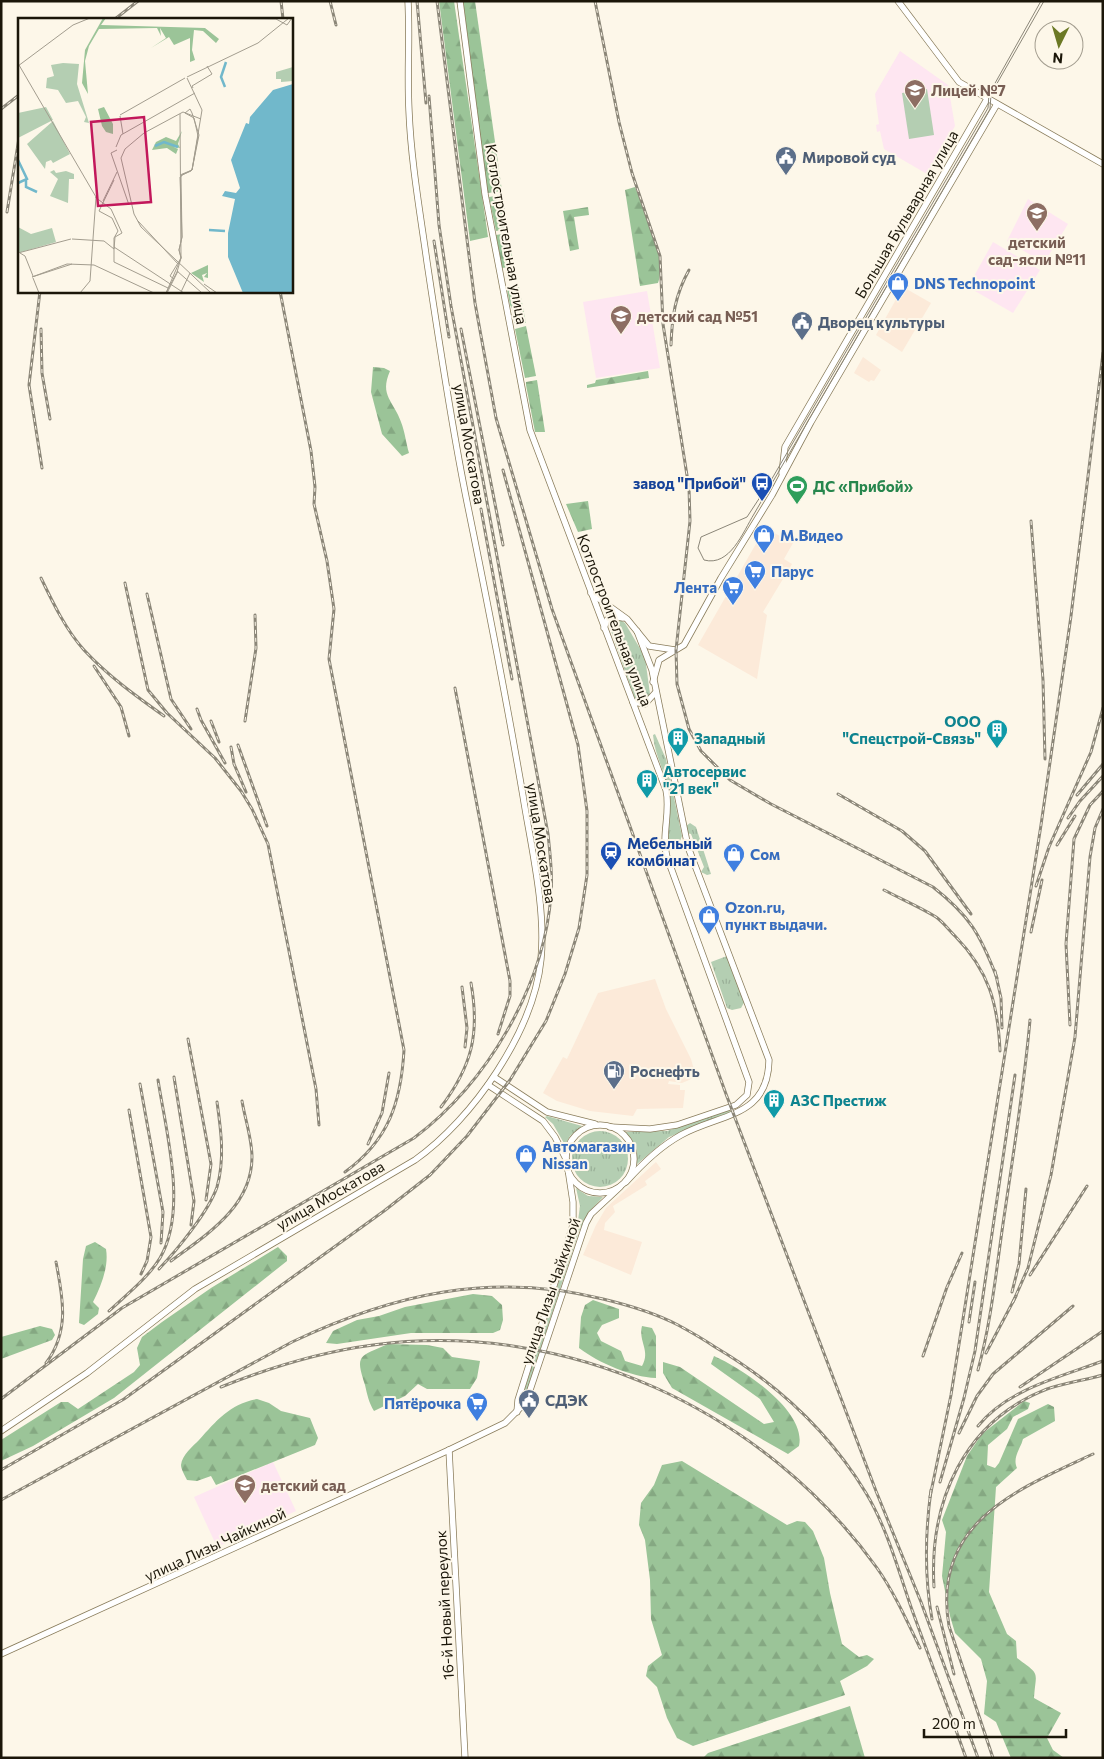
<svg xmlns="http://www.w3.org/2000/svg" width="1104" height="1759" font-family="Commissioner,sans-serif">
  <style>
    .commercial { fill: #fcead9 }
    .education { fill: #fee6f1 }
    .grass { fill: url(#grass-tufts) }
    .forest { fill: url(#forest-firs) }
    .pitch { fill: #b4ceb2 }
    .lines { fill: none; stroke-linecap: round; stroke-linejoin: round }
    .secondary-casing { stroke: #897c5b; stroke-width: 7 }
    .secondary { stroke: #fff; stroke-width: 5.5 }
    .tram { stroke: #8b8678; stroke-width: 1 }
    .rail-casing { stroke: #8b8678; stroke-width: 3 }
    .rail { stroke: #fdf7e9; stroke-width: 1; stroke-dasharray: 4; stroke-linecap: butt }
    .labels { text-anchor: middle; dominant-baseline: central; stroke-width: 4; stroke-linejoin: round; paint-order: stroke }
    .education-label { font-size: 15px; font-weight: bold; fill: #785e54; stroke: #fdf7e9; text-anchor: start }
    .service-label { font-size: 15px; font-weight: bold; fill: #4e5e75; stroke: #fdf7e9; text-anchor: start }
    .street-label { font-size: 15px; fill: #1b1609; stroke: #fdf7e9 }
    .shop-label { font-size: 15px; font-weight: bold; fill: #366cbe; stroke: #fdf7e9; text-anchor: start }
    .transit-label { font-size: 15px; font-weight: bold; fill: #164399; stroke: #fdf7e9; text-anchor: end }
    .leisure-label { font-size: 15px; font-weight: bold; fill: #27864d; stroke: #fdf7e9; text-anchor: start }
    .culture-label { font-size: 15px; font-weight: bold; fill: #0d838f; stroke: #fdf7e9; text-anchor: start }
    .inset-river { fill: none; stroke: #71b8cb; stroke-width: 2.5 }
    .inset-road { fill: none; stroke: #a39d8f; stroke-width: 1 }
    .view { fill: #c2185b; fill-opacity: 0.15; stroke: #c2185b; stroke-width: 2.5 }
    .inset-edge { fill: none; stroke: #1b1609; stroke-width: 2.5 }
  </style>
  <defs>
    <pattern id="grass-tufts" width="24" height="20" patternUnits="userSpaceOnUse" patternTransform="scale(1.25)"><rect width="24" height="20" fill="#b4ceb2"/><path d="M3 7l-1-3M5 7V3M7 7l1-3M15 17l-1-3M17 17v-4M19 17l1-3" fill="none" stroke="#9ab098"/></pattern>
    <pattern id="forest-firs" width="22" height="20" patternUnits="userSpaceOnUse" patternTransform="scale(1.25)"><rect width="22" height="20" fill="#9bc498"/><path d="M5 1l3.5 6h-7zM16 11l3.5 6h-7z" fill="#85a882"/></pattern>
  </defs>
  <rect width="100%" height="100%" fill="#fdf7e9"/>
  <g class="commercial">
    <polygon points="903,287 931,303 902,352 876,335"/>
    <polygon points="863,357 881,370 874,381 871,380 869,382 854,373"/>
    <polygon points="765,528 793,543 784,559 792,564 763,612 767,615 757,679 698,645"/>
    <polygon points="655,979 666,1009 691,1059 696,1077 682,1083 669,1081 668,1084 680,1085 680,1090 685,1090 683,1108 637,1109 633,1116 590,1111 557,1101 543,1093 563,1057 567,1059 598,993"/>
    <polygon points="656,1162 661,1169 645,1181 647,1185 613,1206 615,1212 605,1223 604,1230 642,1242 631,1275 583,1255 596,1225 606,1208"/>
  </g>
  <g class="education">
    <polygon points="900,51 948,85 955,126 927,174 884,149 880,131 877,132 876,125 879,124 875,94"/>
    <polygon points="1028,199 1068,224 1044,263 1007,241"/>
    <polygon points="993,242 1040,270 1013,313 968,287"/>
    <polygon points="647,291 660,368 596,378 583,302"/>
    <polygon points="273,1462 296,1511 217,1547 194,1497"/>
  </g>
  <g class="grass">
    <polygon points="619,619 625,623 645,657 650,694 644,701 635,699 610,628 614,620"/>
    <path d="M 655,734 L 666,759 L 682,836 L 676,851 L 667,840 C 668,824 672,808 669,792 C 665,771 655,757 653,735 Z"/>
    <polygon points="690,823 696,827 711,874 707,875 701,872 704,867 691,834 687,833 686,826"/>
    <polygon points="727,956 745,1001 741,1008 732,1010 727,1008 711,962"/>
    <polygon points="730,1110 731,1112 669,1137 636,1165 635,1147 624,1132 667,1131"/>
    <polygon points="547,1116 582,1126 570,1136 565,1145 553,1124 545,1117"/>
    <circle cx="600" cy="1159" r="28"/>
    <polygon points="576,1188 588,1196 603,1197 590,1211 579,1231 524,1400 521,1400 578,1221 580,1206"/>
  </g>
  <g class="forest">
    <polygon points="439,1 454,1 488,237 470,241"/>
    <polygon points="463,1 475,1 502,191 488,193 487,188"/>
    <path d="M 635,187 C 645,210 667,260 658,283 L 640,286 L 625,190 Z"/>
    <polygon points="502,195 508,229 496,231 489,197"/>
    <polygon points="588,207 589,215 574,217 579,249 570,251 563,211"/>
    <polygon points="508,233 514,266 502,268 496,235"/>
    <polygon points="519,287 526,323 514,323 517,318 510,305 507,289"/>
    <polygon points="526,326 536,376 525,378 515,329"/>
    <path d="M 373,367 L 384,368 L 390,371 C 379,396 394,401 401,422 C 405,432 406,443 409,453 L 402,456 L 382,434 L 371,392 Z"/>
    <polygon points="648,371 649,378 587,388 587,385 595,383 596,380"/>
    <polygon points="537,380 545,432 535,432 526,385 526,382"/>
    <polygon points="588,501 592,529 578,532 566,504"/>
    <path d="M 95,1242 L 106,1249 C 109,1267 101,1286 93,1302 L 99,1308 L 98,1314 L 84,1325 L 79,1323 L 83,1259 L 86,1246 Z"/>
    <polygon points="278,1247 287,1256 287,1261 114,1398 33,1446 1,1461 1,1440 61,1402 68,1402 78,1409 134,1372 140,1365 137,1348 142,1337 162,1322 211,1288"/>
    <polygon points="473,1294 492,1296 502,1305 503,1320 500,1330 493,1333 411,1333 337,1344 326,1343 333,1331 357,1320 379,1316 405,1307"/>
    <path d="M 593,1300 L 619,1309 L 619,1318 L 602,1325 L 597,1333 L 601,1341 L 621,1351 L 625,1361 L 642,1366 C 651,1351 638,1341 642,1326 L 652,1328 L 656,1336 L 656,1378 C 631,1377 599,1363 579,1348 L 581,1317 L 585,1305 Z"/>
    <polygon points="40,1326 52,1329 55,1335 52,1340 1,1359 1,1337"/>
    <path d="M 388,1344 L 427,1345 L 443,1348 L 452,1357 L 480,1361 L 477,1378 L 470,1389 L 427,1389 L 418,1384 L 405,1396 L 374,1411 C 369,1403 367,1394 365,1385 C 355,1354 359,1357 388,1344 Z"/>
    <path d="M 714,1356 C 743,1369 807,1411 799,1446 L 788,1454 L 672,1388 L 663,1373 L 663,1362 L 680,1367 L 764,1424 L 774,1422 L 760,1399 L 711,1364 Z"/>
    <path d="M 257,1399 L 269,1403 L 281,1411 L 310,1418 L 318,1438 L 315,1445 L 216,1485 L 211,1476 L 197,1481 L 187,1480 C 185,1476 181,1469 181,1465 C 182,1455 193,1446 199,1440 C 217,1420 230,1404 257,1399 Z"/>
    <path d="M 1024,1401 L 1030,1403 L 1028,1409 L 1013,1417 L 1007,1429 L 988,1445 L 987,1465 L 995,1468 L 999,1463 L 1018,1419 L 1048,1404 L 1054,1407 L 1055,1421 L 1023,1439 C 1021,1448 1012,1457 1017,1468 L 996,1487 L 989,1592 L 1007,1634 L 1016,1641 L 1017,1658 C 1041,1676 1036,1670 1034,1698 L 1061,1713 L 1047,1738 L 1053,1750 L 1064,1758 L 1011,1758 L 996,1722 L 984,1714 L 987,1681 L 981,1659 L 955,1633 L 950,1616 L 942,1576 L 946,1532 L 942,1520 L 967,1456 L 982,1434 Z"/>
    <polygon points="682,1461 787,1525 797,1521 805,1522 813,1531 824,1558 830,1593 842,1644 859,1657 867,1655 874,1659 867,1666 840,1681 845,1695 693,1746 677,1738 667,1718 657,1687 646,1676 648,1666 662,1655 651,1619 650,1580 645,1540 639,1525 641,1503 654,1485 662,1465"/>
    <polygon points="850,1706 865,1758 703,1758 708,1753"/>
  </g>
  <polygon class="pitch" points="927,89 934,135 909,139 902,93"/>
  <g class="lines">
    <g class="secondary-casing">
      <g id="secondary">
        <path d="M 460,1 L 485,194 L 530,430 L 666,790 C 671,812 661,835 667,857 L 749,1082 L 747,1095 L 736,1105 L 677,1125 L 650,1129 L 610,1127"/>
        <polyline points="898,1 959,82 1103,164"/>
        <polyline points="782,473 785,447 987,99"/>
        <polyline points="591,593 627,619 649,646 675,650"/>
        <polyline points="604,628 607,620 613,616 623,618"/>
        <polyline points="653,682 659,660 684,645 721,578 772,495 811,422 997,104"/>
        <polyline points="633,702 645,704 655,693"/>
        <polyline points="494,1077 547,1112 595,1124"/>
        <polyline points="488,1085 543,1121 555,1137 566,1159"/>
        <circle cx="600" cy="1159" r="34"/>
        <path d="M 626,1182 C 642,1164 661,1146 681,1135 C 721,1113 768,1118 769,1060 L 688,847 L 652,670 L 637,631"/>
        <polyline points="517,1412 518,1400 573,1225 573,1202 568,1169"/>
        <path d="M 1,1431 L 87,1373 L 195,1289 L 415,1160 C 473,1119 534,1031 541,959 C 546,908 531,846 523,796 C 506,697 487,600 467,502 C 451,423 439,342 427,262 C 420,212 411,161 409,111 C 407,74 410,38 408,1"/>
        <polyline points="449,1450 465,1758"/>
        <polyline points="1,1654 449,1450 505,1423 526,1402 586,1223 591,1214 620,1187"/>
      </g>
    </g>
    <use href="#secondary" class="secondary"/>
    <path class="tram" d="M 1041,1 L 989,94 L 988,108 L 770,482 L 747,517 L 701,537 L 698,548 L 704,560 C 730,567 743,532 754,514 L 990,109 L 991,94 L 1044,1"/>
    <g class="rail-casing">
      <g id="rail">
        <polyline points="281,1 283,19"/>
        <polyline points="330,1 336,25"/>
        <polyline points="417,1 426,103"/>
        <polyline points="437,1 475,303 496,418 552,609 726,1094 876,1491 921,1602 978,1758"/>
        <path d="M 595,1 L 619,122 L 632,173 L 660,256 L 663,324 L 689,488 L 690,521 L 676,650 L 677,684 L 689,729 L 701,751 L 730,780 L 771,804 L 933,887 C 970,916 980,934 997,978"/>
        <polyline points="115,19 138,1"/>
        <polyline points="1,109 19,95"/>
        <polyline points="7,212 19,138"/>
        <polyline points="434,241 449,337"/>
        <polyline points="40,291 29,385 42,468"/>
        <path d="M 280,291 L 311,451 L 315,487 L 314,504 L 327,561 L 334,609 L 329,659 L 404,1050 C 401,1102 389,1140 345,1172"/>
        <polyline points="41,329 42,373 50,419"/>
        <polyline points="461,329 503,545"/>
        <path d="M 671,345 C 672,317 675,295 689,270"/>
        <polyline points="481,509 512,679"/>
        <polyline points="1031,521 1043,680 1045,759"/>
        <path d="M 41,578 C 53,603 66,630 84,650 C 108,676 136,696 164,716"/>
        <polyline points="125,583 148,690 167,713 215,758 241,791 252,809 268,844 316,1089 319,1125"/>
        <polyline points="147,594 171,699 191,729"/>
        <polyline points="94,666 121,707 129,736"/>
        <polyline points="455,688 510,981 510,996 498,1034"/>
        <polyline points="197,709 201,720 225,763"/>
        <polyline points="211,721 219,742"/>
        <polyline points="245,721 256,648 255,615"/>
        <polyline points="238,745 267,826"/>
        <polyline points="231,747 234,764 246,792"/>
        <polyline points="838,794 902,831 925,851 971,914"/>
        <polyline points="1077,795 1103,764"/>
        <polyline points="1068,818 1080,801 1103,776"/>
        <polyline points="1057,845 1075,816"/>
        <polyline points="1036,886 1049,847 1091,752 1103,708"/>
        <path d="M 884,890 C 901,899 920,907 936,917 C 943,922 949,930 955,936 C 989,971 998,1004 1000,1051"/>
        <polyline points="1031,932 1042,880"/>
        <polyline points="995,971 1001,998 1002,1028"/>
        <polyline points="462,987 467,1028 465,1047"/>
        <polyline points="1070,1025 1066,944 1074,839 1090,805 1103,791"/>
        <polyline points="188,1039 209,1153 211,1164 206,1200"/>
        <polyline points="174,1077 194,1201 191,1225"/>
        <polyline points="140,1084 163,1212 161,1243"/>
        <path d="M 441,1107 C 472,1066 480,1034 471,983"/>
        <polyline points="129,1110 151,1237 147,1261 141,1274"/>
        <polyline points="368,1144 382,1113 389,1073"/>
        <path d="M 171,1261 C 206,1235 252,1207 252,1157 C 252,1139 245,1119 242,1101"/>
        <path d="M 159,1269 C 177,1250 209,1211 217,1187 C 225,1159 221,1130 217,1102"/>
        <polyline points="1030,1275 1087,1186"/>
        <polyline points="1012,1292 1019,1264 1026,1189"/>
        <polyline points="1013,1302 1028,1268 1051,1175 1075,1037 1090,857 1095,828 1103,809"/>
        <path d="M 109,1311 C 126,1295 148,1278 160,1258 C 188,1210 166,1132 158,1080"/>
        <polyline points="969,1322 975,1282"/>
        <polyline points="986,1353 1016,1296"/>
        <polyline points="923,1356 947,1287 962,1253"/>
        <path d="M 46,1363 C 70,1331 63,1298 56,1262"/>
        <path d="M 978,1370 C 991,1323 996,1272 1003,1224 C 1013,1156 1024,1088 1030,1020"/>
        <path d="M 221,1387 C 271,1367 320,1352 373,1345 C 566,1319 764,1410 877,1568 C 894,1592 907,1621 920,1648"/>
        <polyline points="1020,1387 1103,1331"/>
        <path d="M 1,1399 L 122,1308 L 414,1138 C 487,1083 544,987 551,895 C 553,875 550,854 548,834 L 451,306 L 439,225 L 429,96"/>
        <path d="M 978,1426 C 1008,1389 1060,1377 1103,1361"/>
        <polyline points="959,1433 977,1396 993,1374 1073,1306"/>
        <polyline points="1,1470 124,1399 384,1211 430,1175 467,1136 510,1080 546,1021 565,974 579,928 587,875 587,811 578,745 503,470"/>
        <polyline points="940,1482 964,1398 975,1351 1015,1075"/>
        <path d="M 931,1490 C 925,1534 924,1575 932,1619"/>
        <polyline points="930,1497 951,1395 1041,825 1071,616 1103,353"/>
        <path d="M 1,1500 L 292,1342 C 393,1294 492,1271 603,1299 C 628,1305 655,1313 678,1325 C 691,1332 703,1339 715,1347 C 776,1383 829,1432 866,1493 C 887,1528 898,1569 911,1607 C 929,1657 948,1707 966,1758"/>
        <path d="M 934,1587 C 929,1501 964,1421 1047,1389 C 1065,1383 1085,1380 1103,1375"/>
        <polyline points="937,1607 954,1674"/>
        <path d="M 993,1758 L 949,1626 C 931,1523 1018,1489 1093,1454"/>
      </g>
    </g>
    <use href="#rail" class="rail"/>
  </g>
  <defs>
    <g id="university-pin" transform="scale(1.125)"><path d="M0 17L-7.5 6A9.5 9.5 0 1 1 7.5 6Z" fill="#8d6e63" stroke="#fdf7e9"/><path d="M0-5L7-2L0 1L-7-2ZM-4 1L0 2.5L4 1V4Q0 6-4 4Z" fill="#fff"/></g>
    <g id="civic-pin" transform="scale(1.125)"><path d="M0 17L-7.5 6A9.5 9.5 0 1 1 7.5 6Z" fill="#5c6f8a" stroke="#fdf7e9"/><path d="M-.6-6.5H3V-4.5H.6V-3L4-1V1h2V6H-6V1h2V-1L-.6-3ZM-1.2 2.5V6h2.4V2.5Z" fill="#fff"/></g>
    <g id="school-pin" transform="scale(1.125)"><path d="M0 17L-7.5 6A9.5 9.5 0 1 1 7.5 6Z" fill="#8d6e63" stroke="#fdf7e9"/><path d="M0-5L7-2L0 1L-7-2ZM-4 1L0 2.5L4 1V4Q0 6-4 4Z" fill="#fff"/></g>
    <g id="shop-pin" transform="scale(1.125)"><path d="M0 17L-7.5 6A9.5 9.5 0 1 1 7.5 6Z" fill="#3f7fe0" stroke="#fdf7e9"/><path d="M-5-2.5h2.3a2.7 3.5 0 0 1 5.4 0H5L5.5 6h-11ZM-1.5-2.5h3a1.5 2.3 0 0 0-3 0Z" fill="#fff"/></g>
    <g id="bus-pin" transform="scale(1.125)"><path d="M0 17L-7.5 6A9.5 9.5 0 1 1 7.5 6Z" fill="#1a4fb4" stroke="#fdf7e9"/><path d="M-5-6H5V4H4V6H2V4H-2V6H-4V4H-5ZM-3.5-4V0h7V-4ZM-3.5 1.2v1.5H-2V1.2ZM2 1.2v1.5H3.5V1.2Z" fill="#fff"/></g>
    <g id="stadium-pin" transform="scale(1.125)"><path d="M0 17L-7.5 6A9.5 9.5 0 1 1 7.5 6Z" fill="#2e9e5b" stroke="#fdf7e9"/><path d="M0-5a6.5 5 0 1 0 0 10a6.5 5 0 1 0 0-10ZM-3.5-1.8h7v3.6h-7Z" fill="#fff"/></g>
    <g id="supermarket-pin" transform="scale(1.125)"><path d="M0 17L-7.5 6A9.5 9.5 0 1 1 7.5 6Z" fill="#3f7fe0" stroke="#fdf7e9"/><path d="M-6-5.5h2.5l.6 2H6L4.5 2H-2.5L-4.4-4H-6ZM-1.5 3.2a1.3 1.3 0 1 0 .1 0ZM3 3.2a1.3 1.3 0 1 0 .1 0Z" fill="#fff"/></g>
    <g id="building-pin" transform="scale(1.125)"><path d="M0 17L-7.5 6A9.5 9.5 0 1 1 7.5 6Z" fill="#0f9aa8" stroke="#fdf7e9"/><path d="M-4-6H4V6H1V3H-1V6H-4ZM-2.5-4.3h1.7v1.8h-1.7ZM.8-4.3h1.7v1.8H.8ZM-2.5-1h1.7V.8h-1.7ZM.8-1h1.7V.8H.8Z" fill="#fff"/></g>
    <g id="station-pin" transform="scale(1.125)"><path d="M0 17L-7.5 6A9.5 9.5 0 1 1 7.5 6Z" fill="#1a4fb4" stroke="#fdf7e9"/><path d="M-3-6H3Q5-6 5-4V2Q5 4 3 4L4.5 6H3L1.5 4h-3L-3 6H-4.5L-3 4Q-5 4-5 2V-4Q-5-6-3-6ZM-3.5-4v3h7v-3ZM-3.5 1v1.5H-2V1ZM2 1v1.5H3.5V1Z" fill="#fff"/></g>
    <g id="fuel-pin" transform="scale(1.125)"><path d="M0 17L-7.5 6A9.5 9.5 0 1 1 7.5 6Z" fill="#5c6f8a" stroke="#fdf7e9"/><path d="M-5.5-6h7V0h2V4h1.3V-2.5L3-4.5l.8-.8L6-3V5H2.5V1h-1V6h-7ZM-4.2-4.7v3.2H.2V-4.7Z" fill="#fff"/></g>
  </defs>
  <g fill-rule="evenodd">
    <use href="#university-pin" x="915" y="90"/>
    <use href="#civic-pin" x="786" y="157"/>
    <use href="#school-pin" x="1037" y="213"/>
    <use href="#shop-pin" x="898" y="283"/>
    <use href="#school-pin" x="621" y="316"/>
    <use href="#civic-pin" x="802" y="322"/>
    <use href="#bus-pin" x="762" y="483"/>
    <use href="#stadium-pin" x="797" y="486"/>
    <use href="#shop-pin" x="764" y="535"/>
    <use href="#supermarket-pin" x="755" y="571"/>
    <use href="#supermarket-pin" x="733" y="587"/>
    <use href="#building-pin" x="997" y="730"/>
    <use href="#building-pin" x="678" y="738"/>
    <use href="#building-pin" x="647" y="780"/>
    <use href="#station-pin" x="611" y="852"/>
    <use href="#shop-pin" x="734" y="854"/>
    <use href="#shop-pin" x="709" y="916"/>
    <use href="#fuel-pin" x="614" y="1071"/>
    <use href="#building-pin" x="774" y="1100"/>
    <use href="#shop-pin" x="526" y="1155"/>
    <use href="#civic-pin" x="529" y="1400"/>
    <use href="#supermarket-pin" x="477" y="1403"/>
    <use href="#school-pin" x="245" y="1485"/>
  </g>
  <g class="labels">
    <g class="education-label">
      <text x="931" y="90">Лицей №7</text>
      <text x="1037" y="242" text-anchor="middle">детский<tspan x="1037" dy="17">сад-ясли №11</tspan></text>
      <text x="637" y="316">детский сад №51</text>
      <text x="261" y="1485">детский сад</text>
    </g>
    <g class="service-label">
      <text x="802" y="157">Мировой суд</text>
      <text x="818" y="322">Дворец культуры</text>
      <text x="630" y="1071">Роснефть</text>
      <text x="545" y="1400">СДЭК</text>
    </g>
    <g class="street-label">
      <text transform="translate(906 214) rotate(-60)">Большая Бульварная улица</text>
      <text transform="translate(507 234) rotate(80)">Котлостроительная улица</text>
      <text transform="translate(470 444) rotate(80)">улица Москатова</text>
      <text transform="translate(615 620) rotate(69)">Котлостроительная улица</text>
      <text transform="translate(542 843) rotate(81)">улица Москатова</text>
      <text transform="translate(330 1195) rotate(-30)">улица Москатова</text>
      <text transform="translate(550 1291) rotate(-71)">улица Лизы Чайкиной</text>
      <text transform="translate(215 1544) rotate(-25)">улица Лизы Чайкиной</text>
      <text transform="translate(444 1605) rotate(-93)">16-й Новый переулок</text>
    </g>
    <g class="shop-label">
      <text x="914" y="283">DNS Technopoint</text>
      <text x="780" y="535">М.Видео</text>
      <text x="771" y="571">Парус</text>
      <text x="717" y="587" text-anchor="end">Лента</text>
      <text x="750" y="854">Сом</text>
      <text x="725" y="907">Ozon.ru,<tspan x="725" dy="17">пункт выдачи.</tspan></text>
      <text x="542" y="1146">Автомагазин<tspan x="542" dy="17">Nissan</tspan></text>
      <text x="461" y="1403" text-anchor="end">Пятёрочка</text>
    </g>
    <g class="transit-label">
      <text x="746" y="483">завод "Прибой"</text>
      <text x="627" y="843" text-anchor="start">Мебельный<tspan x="627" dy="17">комбинат</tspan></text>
    </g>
    <g class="leisure-label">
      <text x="813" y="486">ДC «Прибой»</text>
    </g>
    <g class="culture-label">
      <text x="981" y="721" text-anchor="end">ООО<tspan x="981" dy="17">"Спецстрой-Связь"</tspan></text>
      <text x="694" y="738">Западный</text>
      <text x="663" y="771">Автосервис<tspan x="663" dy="17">"21 век"</tspan></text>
      <text x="790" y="1100">АЗС Престиж</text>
    </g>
  </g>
  <g transform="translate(18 18)">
    <rect width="275" height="275" fill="#fdf7e9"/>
    <path d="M 85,0 L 88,0 L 83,7 L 187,10 L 201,21 L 198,25 L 185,13 L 176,12 L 174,32 L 177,42 L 172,44 L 172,20 L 156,27 L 151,19 L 133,30 L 148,20 L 142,10 L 143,18 L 139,10 L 81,11 L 71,28 L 67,43 L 70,76 L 64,65 L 67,32 ZM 86,89 L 95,106 L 95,116 L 88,114 L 84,108 L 80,91 ZM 164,113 L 160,126 L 162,130 L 156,129 L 160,131 L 158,136 L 149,130 L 134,132 L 138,124 L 148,119 L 158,123 ZM 190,247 L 190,260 L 186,259 L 189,255 L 184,257 L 186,264 L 173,255 Z" fill="#9bc498"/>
    <path d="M 35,103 L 52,136 L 35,145 L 33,142 L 28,144 L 27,151 L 9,126 Z" fill="#b4ceb2"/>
    <path d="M 45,45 L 61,46 L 59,66 L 71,105 L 66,104 L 68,99 L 60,83 L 48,85 L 40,72 L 28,70 L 29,60 L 36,58 L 33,47 ZM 275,49 L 275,63 L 263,64 L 263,61 L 258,61 L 258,54 ZM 28,89 L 35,102 L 0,120 L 0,95 ZM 36,152 L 38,155 L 48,153 L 56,156 L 56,161 L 51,161 L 50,185 L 32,178 L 40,161 L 32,154 ZM 0,209 L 13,216 L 34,210 L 38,224 L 0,235 Z" fill="#b4ceb2"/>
    <path d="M 275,66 L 275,275 L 225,275 L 210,239 L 210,215 L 217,181 L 204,178 L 207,173 L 218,175 L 222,170 L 213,142 L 228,105 L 231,106 L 232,99 L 255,72 Z" fill="#71b8cb"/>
    <path class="inset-river" d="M 207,69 L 203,59 L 208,44M 137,128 L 146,124 L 160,129M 0,142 L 9,161 L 0,165M 8,162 L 8,169 L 19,174M 191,212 L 207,213"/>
    <path class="inset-road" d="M 155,0 L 258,1 L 269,7 L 274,0M 1,47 L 78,179M 0,48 L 55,7 L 72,0M 169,59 L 240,25 L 271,0M 175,70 L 174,68 L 194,56 L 189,48M 172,91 L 174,95 L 181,117 L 174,152 L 173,153 L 164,157 L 163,159 L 164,219 L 161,232 L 163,239 L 163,240 L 159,254 L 148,275 L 163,240 L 161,232 L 164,219 L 162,159 L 164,157 L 174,152 L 180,118 L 176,100 L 167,95 ZM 102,97 L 167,60M 102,98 L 105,116M 183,101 L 165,94 L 126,115 L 107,131 L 103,140 L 116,196 L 123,209 L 193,275M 98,129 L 103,117 L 177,75M 99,132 L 93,135 L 111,187M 162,157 L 174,152 L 184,92 L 169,60M 96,162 L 81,193 L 94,200 L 100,213 L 96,220 L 96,244 L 150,270M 77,179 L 93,191 L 104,215 L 97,219 L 96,231M 85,183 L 99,154M 120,203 L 160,246M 54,221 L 86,223 L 96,231M 96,229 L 166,275M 0,235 L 53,221M 2,235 L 7,238 L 15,258M 54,246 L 14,259 L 49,246 L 76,247 L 136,275M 159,253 L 184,275M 15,260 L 21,275M 156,261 L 152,258 L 163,240 L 162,96M 72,263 L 78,179M 186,266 L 199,275M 163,274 L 172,255M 62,275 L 72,263M 149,275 L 160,253"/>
    <path class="view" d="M 126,99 L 133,184 L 80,188 L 73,104 Z"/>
    <rect width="275" height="275" class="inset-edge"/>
  </g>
  <rect width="1104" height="1759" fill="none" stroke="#1b1609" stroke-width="5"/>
  <g transform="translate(1059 45) rotate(185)"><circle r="24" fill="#fdf7e9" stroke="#a39d8f"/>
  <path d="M0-4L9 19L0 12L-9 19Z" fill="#6c7925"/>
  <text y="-8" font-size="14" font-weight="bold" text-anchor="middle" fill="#1b1609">N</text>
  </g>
  <path d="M924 1729v8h142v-8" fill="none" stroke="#1b1609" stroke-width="2.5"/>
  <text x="932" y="1729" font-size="15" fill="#1b1609" stroke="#fdf7e9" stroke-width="4" paint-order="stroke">200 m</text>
</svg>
